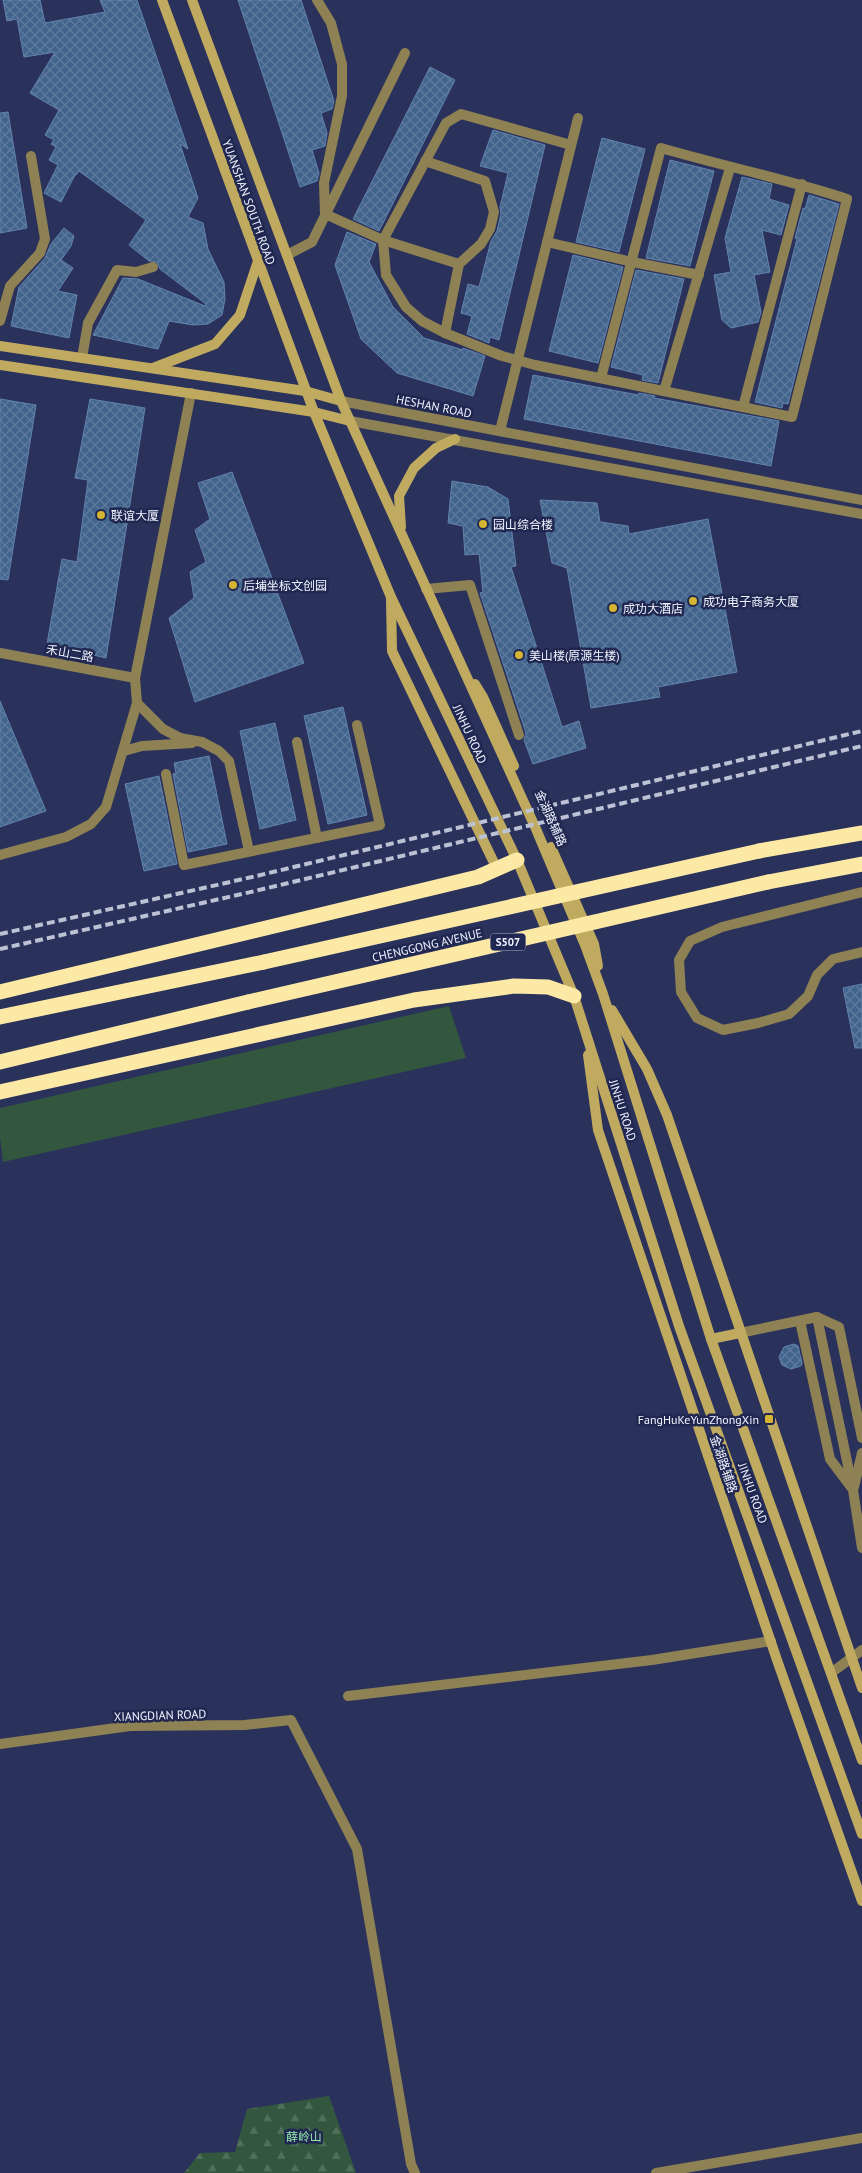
<svg xmlns="http://www.w3.org/2000/svg" width="862" height="2173" font-family="'PT Sans','Noto Sans SC',sans-serif">
  <style>
    .green { fill: #32573e }
    .forest { fill: url(#forest-firs) }
    .building { fill: url(#building-cross-hatch); stroke: #6183ad }
    .lines { fill: none; stroke-linecap: round; stroke-linejoin: round }
    .lane { stroke: #8e8153; stroke-width: 10 }
    .street { stroke: #8e8153; stroke-width: 10 }
    .secondary { stroke: #c0aa5f; stroke-width: 10 }
    .highway { stroke: #fde9a6; stroke-width: 15 }
    .rail { stroke: #bcc1d4; stroke-width: 4; stroke-dasharray: 8 4; stroke-linecap: butt }
    .highway-bridge { stroke: #fde9a6; stroke-width: 15 }
    .poi-dot { fill: #d6b534; stroke: #202851; stroke-width: 2 }
    .labels { text-anchor: middle; dominant-baseline: central; stroke-width: 5; stroke-linejoin: round; paint-order: stroke }
    .shield { fill: #202851; stroke: #b2b7cb; stroke-width: 1 }
    .shield-label { font-size: 11px; font-weight: bold; fill: #f1f4ff }
    .street-label { font-size: 12px; fill: #f1f4ff; stroke: #202851 }
    .poi-label { font-size: 12px; fill: #f1f4ff; stroke: #202851; text-anchor: start }
    .park-label { font-size: 12px; fill: #91e6ac; stroke: #202851 }
  </style>
  <defs>
    <pattern id="forest-firs" width="22" height="20" patternUnits="userSpaceOnUse" patternTransform="scale(1.25)"><rect width="22" height="20" fill="#32573e"/><path d="M5 1l3.5 6h-7zM16 11l3.5 6h-7z" fill="#50705b"/></pattern>
    <pattern id="building-cross-hatch" width="8" height="8" patternUnits="userSpaceOnUse" patternTransform="scale(1.25)"><rect width="8" height="8" fill="#42648c"/><path d="M0 0l8 8M0 8l8-8" fill="none" stroke="#5e7b9d"/></pattern>
  </defs>
  <rect width="100%" height="100%" fill="#2a325c"/>
  <polygon class="green" points="449,1006 466,1058 3,1162 0,1138 0,1108"/>
  <polygon class="forest" points="329,2096 356,2173 184,2173 200,2153 235,2152 247,2109"/>
  <g class="building">
    <polygon points="3,0 40,0 45,23 105,12 100,0 137,0 188,149 180,144 198,198 188,217 203,223 208,249 224,282 225,299 222,315 208,324 193,325 169,321 158,349 93,335 123,278 138,279 205,306 206,304 160,269 157,262 149,261 129,245 146,220 79,171 76,175 75,175 61,202 44,193 58,165 49,160 56,147 51,144 54,140 45,135 59,110 30,93 55,52 24,57 17,19 7,21"/>
    <polygon points="238,0 301,0 334,101 332,109 321,113 327,133 325,146 312,150 319,173 317,181 300,187"/>
    <polygon points="430,67 455,80 379,231 353,219"/>
    <polygon points="8,112 27,228 0,233 0,113"/>
    <polygon points="493,130 545,145 499,340 490,337 489,343 467,334 472,316 461,313 468,284 479,287 491,241 497,231 501,214 500,207 508,173 480,166"/>
    <polygon points="602,138 645,149 619,252 576,242"/>
    <polygon points="670,160 714,171 690,266 646,258"/>
    <polygon points="742,177 772,184 769,199 789,205 781,235 762,230 770,272 754,275 761,312 758,322 731,328 722,320 714,275 731,272 725,238"/>
    <polygon points="809,195 839,204 788,404 783,403 782,408 755,402 797,239 795,238 803,208 805,209"/>
    <polygon points="64,228 74,236 71,246 61,260 73,268 58,291 77,295 69,338 11,326 19,287 45,258 51,244"/>
    <polygon points="347,232 376,244 369,262 393,307 424,338 463,350 463,348 485,356 473,396 397,373 361,339 335,265"/>
    <polygon points="573,255 623,267 598,363 549,351"/>
    <polygon points="636,270 684,279 658,383 642,380 643,375 611,367"/>
    <polygon points="533,375 638,395 639,393 655,396 654,398 779,421 771,466 524,419"/>
    <polygon points="0,399 36,405 8,580 0,579"/>
    <polygon points="90,399 145,408 106,658 47,644 62,559 77,562 88,480 75,478"/>
    <polygon points="232,472 304,663 195,702 169,618 194,598 190,572 206,562 195,530 210,519 198,483"/>
    <polygon points="452,481 488,487 508,499 516,566 511,567 562,727 579,721 586,748 533,764 524,740 526,733 480,593 483,592 479,554 465,555 463,526 448,523"/>
    <polygon points="540,500 597,503 600,522 628,526 629,534 708,519 737,672 658,687 660,697 591,708 567,568 552,563"/>
    <polygon points="0,701 46,811 0,827"/>
    <polygon points="343,707 367,815 328,824 304,716"/>
    <polygon points="275,723 296,820 260,829 240,731"/>
    <polygon points="209,756 227,844 188,852 173,774 176,773 174,763"/>
    <polygon points="159,776 177,864 144,871 125,784"/>
    <polygon points="862,984 862,1048 855,1048 843,988"/>
    <polygon points="794,1344 798,1346 802,1363 801,1366 791,1369 782,1365 779,1357 784,1347"/>
  </g>
  <g class="lines">
    <g class="lane">
      <polyline points="862,892 722,927 690,941 679,960 681,992 697,1018 723,1030 758,1023 789,1014 808,996 817,975 833,959 862,952"/>
      <polyline points="817,1317 853,1490 862,1548"/>
      <polyline points="800,1321 830,1459 851,1487"/>
      <polyline points="740,1333 817,1317 839,1327 862,1438"/>
      <polyline points="854,1487 862,1453"/>
      <polyline points="831,1673 862,1650"/>
    </g>
    <g class="street">
      <polyline points="317,0 331,23 342,64 342,96 324,183 325,214 383,240 459,264"/>
      <path d="M 571,145 L 461,114 L 446,123 L 383,240 L 386,275 L 406,307 L 422,321 L 445,333 L 502,356 L 535,365 L 792,417 L 847,199 C 786,179 723,166 661,148 L 601,378"/>
      <polyline points="425,161 485,181 494,212 490,229 481,244 459,264 445,333"/>
      <polyline points="547,242 632,262 699,275"/>
      <polyline points="287,255 312,242 405,53"/>
      <polyline points="0,321 10,286 40,253 45,239 31,156"/>
      <polyline points="82,358 88,323 117,270 136,272 153,267"/>
      <polyline points="664,391 730,168"/>
      <polyline points="341,401 862,500"/>
      <polyline points="743,407 802,184"/>
      <polyline points="350,421 862,514"/>
      <polyline points="500,431 578,118"/>
      <polyline points="426,589 470,585 519,735"/>
      <polyline points="0,653 135,678"/>
      <polyline points="137,703 163,729 180,738 202,742 219,751 229,761 249,851"/>
      <polyline points="297,742 317,838"/>
      <polyline points="124,751 142,746 192,743"/>
      <polyline points="166,774 184,865 380,825 357,725"/>
      <polyline points="0,855 66,837 91,824 106,807 137,703 135,678 191,393"/>
      <polyline points="348,1696 652,1660 771,1641"/>
      <polyline points="0,1744 130,1726 244,1725 291,1720 357,1849 411,2164 415,2173"/>
      <polyline points="656,2173 862,2138"/>
    </g>
    <g class="secondary">
      <polyline points="162,0 314,412 391,597 517,860 574,996 679,1326 862,1834"/>
      <polyline points="192,0 341,401 536,829 585,945 603,994 711,1339 862,1760"/>
      <polyline points="0,346 305,391 341,401"/>
      <polyline points="0,365 314,412 350,421"/>
      <polyline points="153,368 215,344 240,315 258,261"/>
      <polyline points="401,527 399,496 414,468 436,448 455,439"/>
      <polyline points="391,600 392,651 497,869"/>
      <polyline points="475,684 483,697 514,766"/>
      <polyline points="551,847 594,944 598,966"/>
      <polyline points="612,1010 647,1069 667,1115 862,1688"/>
      <polyline points="588,1055 598,1130 777,1660 862,1901"/>
      <polyline points="711,1339 740,1333"/>
    </g>
    <g class="highway">
      <polyline points="759,851 862,833"/>
      <polyline points="768,882 862,864"/>
      <polyline points="0,992 478,877 517,860"/>
      <polyline points="0,1017 264,962"/>
      <polyline points="0,1062 248,1002"/>
      <polyline points="0,1092 414,1000 514,986 548,987 574,996"/>
    </g>
    <g class="rail">
      <polyline points="0,934 252,877 862,731"/>
      <polyline points="0,949 255,891 862,746"/>
    </g>
    <g class="highway-bridge">
      <polyline points="264,962 759,851"/>
      <polyline points="248,1002 768,882"/>
    </g>
  </g>
  <g class="poi-dot">
    <circle cx="101" cy="515" r="5"/>
    <circle cx="483" cy="524" r="5"/>
    <circle cx="233" cy="585" r="5"/>
    <circle cx="693" cy="601" r="5"/>
    <circle cx="613" cy="608" r="5"/>
    <circle cx="519" cy="655" r="5"/>
    <rect x="764" y="1414" width="10" height="10" rx="2.5"/>
  </g>
  <g class="labels">
    <rect class="shield" x="490.5" y="933.5" width="35" height="17" rx="4"/>
    <g class="shield-label">
      <text x="508" y="942">S507</text>
    </g>
    <g class="street-label">
      <text transform="translate(249 202) rotate(70)">YUANSHAN SOUTH ROAD</text>
      <text transform="translate(434 406) rotate(11)">HESHAN ROAD</text>
      <text transform="translate(70 653) rotate(10)">禾山二路</text>
      <text transform="translate(470 734) rotate(65)">JINHU ROAD</text>
      <text transform="translate(551 818) rotate(66)">金湖路辅路</text>
      <text transform="translate(427 945) rotate(-13)">CHENGGONG AVENUE</text>
      <text transform="translate(623 1110) rotate(72)">JINHU ROAD</text>
      <text transform="translate(724 1464) rotate(71)">金湖路辅路</text>
      <text transform="translate(753 1493) rotate(70)">JINHU ROAD</text>
      <text transform="translate(160 1715) rotate(-2)">XIANGDIAN ROAD</text>
    </g>
    <g class="poi-label">
      <text x="111" y="515">联谊大厦</text>
      <text x="493" y="524">园山综合楼</text>
      <text x="243" y="585">后埔坐标文创园</text>
      <text x="703" y="601">成功电子商务大厦</text>
      <text x="623" y="608">成功大酒店</text>
      <text x="529" y="655">美山楼(原源生楼)</text>
      <text x="759" y="1419" text-anchor="end">FangHuKeYunZhongXin</text>
    </g>
    <g class="park-label">
      <text x="304" y="2136">薛岭山</text>
    </g>
  </g>
</svg>
